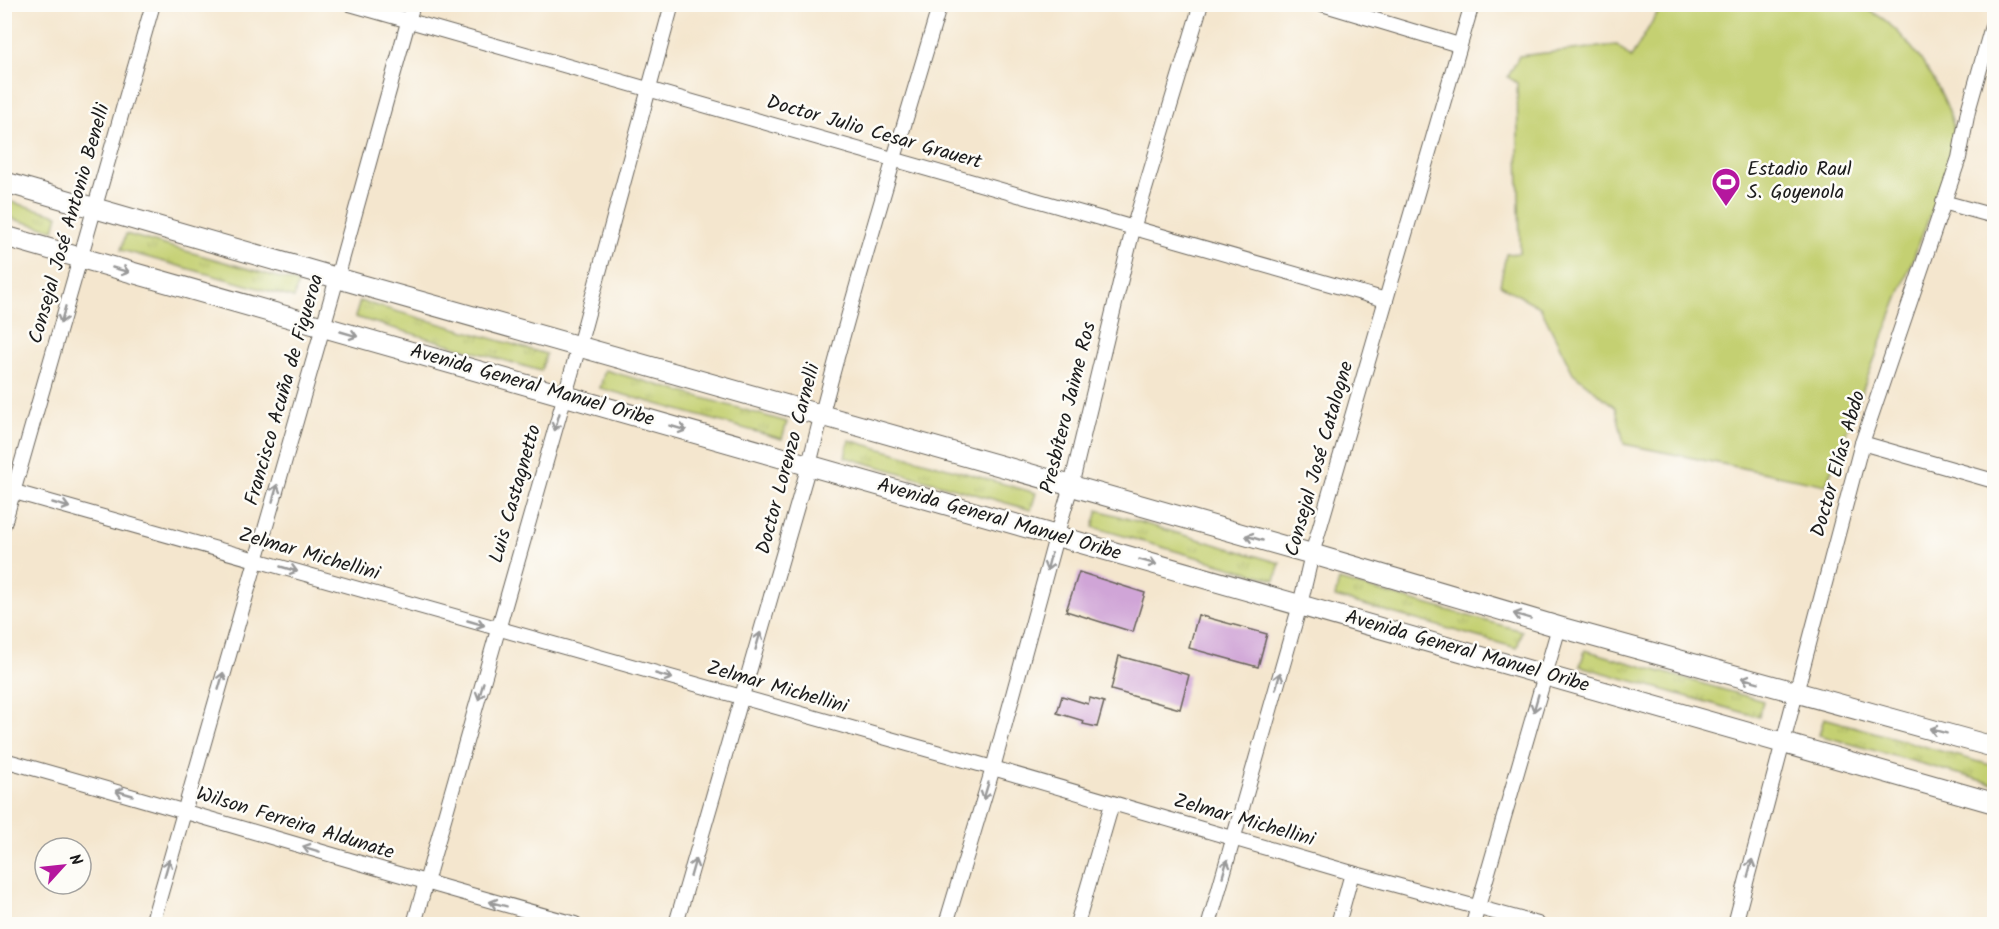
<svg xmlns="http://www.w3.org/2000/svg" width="1999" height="929" font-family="Kalam,sans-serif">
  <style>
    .grass { fill: url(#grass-tufts); stroke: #707647; stroke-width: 1.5 }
    .park { fill: #c4d072; stroke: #707647; stroke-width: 1.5 }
    .building { fill: #d0a5d7 }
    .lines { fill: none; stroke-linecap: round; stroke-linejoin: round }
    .street-casing { stroke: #68635a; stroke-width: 16 }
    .secondary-casing { stroke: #68635a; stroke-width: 22 }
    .street { stroke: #fff; stroke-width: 14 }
    .secondary { stroke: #fff; stroke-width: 20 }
    .oneway { stroke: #999 }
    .labels { text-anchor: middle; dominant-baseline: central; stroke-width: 5; stroke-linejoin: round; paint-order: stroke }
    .street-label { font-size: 20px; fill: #1c1c1c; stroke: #fdfcf7 }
    .poi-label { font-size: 20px; fill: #1c1c1c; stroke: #fdfcf7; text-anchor: start }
  </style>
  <defs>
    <pattern id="grass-tufts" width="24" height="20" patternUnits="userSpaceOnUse" patternTransform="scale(1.5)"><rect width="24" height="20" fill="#c4d072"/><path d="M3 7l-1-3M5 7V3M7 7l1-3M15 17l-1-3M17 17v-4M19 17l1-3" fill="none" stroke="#a8b262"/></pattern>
  </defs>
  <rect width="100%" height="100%" fill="#fdfcf7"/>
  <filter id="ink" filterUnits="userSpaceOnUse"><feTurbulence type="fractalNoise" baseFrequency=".0167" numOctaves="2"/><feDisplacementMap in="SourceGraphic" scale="12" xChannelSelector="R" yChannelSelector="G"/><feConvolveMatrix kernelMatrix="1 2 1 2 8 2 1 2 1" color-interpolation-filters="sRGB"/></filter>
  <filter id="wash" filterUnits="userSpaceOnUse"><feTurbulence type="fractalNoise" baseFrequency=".008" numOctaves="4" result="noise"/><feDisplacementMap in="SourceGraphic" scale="24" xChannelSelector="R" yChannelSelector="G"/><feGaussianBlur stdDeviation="1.35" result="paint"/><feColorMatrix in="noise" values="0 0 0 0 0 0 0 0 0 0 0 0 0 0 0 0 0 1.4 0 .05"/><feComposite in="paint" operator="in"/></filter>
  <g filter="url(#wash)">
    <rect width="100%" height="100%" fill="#f4e6ce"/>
    <g class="grass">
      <polygon points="4,200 58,215 54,230 5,217"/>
      <polygon points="126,234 298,283 294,298 121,250"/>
      <polygon points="360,301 546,354 541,371 355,317"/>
      <polygon points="605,370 787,422 782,439 600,388"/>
      <polygon points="849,440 1036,493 1031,510 845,457"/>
      <polygon points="1098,510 1280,563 1275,580 1093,527"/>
      <polygon points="1339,580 1522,631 1517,648 1335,597"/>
      <polygon points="1585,650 1763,701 1759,717 1580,666"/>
      <polygon points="1824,718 1994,766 1994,784 1819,735"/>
    </g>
    <path class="park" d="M 1662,5 L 1859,5 C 1868,10 1879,15 1887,22 C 1914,44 1949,96 1954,131 C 1956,140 1952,153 1950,163 L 1826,485 L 1624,444 L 1616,408 L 1573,373 L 1540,307 L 1500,285 L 1506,254 L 1520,253 L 1517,83 L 1508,77 L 1519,56 L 1617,45 L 1631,58 Z"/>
    <g id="blocks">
      <g class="building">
        <polygon points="1079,572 1145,593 1133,632 1066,611"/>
        <polygon points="1198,615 1267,634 1258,667 1189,648"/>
        <polygon points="1119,656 1189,675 1180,709 1111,690"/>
        <polygon points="1062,696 1088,704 1090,698 1104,702 1097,727 1083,724 1084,721 1057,713"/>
      </g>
    </g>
  </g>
  <g filter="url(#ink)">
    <use href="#blocks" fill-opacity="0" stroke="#68635a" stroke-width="1.5"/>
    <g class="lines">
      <g class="street-casing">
        <g id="street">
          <polyline points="350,4 1386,300"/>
          <polyline points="1322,4 1459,45"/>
          <polyline points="1943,202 1994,216"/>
          <polyline points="1862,443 1994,481"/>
          <polyline points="4,489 993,768 1352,873 1538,924"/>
          <polyline points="4,524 153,4"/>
          <path d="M 4,760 C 195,813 384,872 575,924"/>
          <polyline points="152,924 337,278 413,4"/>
          <polyline points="414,924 579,346 672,4"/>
          <path d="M 676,924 L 809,465 C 847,310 895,157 940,4"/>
          <polyline points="946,924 993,768 1056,537 1071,486 1133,229 1201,4"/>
          <polyline points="1077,924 1112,804"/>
          <polyline points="1209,924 1300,605 1312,554 1472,4"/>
          <polyline points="1338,924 1352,873"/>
          <polyline points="1473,924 1559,627"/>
          <polyline points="1735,924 1862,443 1959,158 1968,111 1994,19"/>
        </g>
      </g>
      <g class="secondary-casing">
        <g id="secondary">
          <polyline points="4,182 337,278 1312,554 1559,627 1994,747"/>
          <polyline points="4,236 1994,803"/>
        </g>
      </g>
      <use href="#street" class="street"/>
      <use href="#secondary" class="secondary"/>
    </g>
    <defs><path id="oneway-shaft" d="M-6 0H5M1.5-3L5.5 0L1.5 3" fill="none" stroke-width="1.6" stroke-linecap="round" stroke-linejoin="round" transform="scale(1.5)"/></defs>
    <g class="oneway">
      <use href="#oneway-shaft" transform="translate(121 270) rotate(16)"/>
      <use href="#oneway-shaft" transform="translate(63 315) rotate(106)"/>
      <use href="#oneway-shaft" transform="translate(349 334) rotate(16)"/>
      <use href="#oneway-shaft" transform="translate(557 422) rotate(106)"/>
      <use href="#oneway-shaft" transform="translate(678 428) rotate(16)"/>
      <use href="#oneway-shaft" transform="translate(275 493) rotate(-74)"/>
      <use href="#oneway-shaft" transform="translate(61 505) rotate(16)"/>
      <use href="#oneway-shaft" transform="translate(1254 538) rotate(-164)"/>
      <use href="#oneway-shaft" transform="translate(1049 562) rotate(105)"/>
      <use href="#oneway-shaft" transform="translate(1148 562) rotate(16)"/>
      <use href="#oneway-shaft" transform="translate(289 569) rotate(16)"/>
      <use href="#oneway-shaft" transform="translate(1522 616) rotate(-164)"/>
      <use href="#oneway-shaft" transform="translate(476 623) rotate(16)"/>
      <use href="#oneway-shaft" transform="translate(758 641) rotate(-74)"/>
      <use href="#oneway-shaft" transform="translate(664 676) rotate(16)"/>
      <use href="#oneway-shaft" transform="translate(1750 680) rotate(-165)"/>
      <use href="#oneway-shaft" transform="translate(221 681) rotate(-74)"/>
      <use href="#oneway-shaft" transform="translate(1278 681) rotate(-74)"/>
      <use href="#oneway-shaft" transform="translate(481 691) rotate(106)"/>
      <use href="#oneway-shaft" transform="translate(1536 703) rotate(106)"/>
      <use href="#oneway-shaft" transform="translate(1938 731) rotate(-165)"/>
      <use href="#oneway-shaft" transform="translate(986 791) rotate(107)"/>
      <use href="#oneway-shaft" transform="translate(124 793) rotate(-164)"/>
      <use href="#oneway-shaft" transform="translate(311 849) rotate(-163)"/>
      <use href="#oneway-shaft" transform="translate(167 868) rotate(-74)"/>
      <use href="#oneway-shaft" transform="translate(693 868) rotate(-74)"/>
      <use href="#oneway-shaft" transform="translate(1225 868) rotate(-74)"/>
      <use href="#oneway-shaft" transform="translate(1750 868) rotate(-75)"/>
      <use href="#oneway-shaft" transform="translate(498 904) rotate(-165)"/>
    </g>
  </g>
  <defs>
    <g id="stadium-pin" transform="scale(1.5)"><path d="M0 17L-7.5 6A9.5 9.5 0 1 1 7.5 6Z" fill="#b5179e" stroke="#fdfcf7"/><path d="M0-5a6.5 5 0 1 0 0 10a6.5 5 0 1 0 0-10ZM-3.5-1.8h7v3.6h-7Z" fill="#fff"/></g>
  </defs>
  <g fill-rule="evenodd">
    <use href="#stadium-pin" x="1726" y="182"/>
  </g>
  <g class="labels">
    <g class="street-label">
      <text transform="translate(874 133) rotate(16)">Doctor Julio Cesar Grauert</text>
      <text transform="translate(70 224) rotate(-74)">Consejal José Antonio Benelli</text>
      <text transform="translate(532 386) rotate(16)">Avenida General Manuel Oribe</text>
      <text transform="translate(285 390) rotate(-74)">Francisco Acuña de Figueroa</text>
      <text transform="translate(1069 408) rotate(-76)">Presbítero Jaime Ros</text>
      <text transform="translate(789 459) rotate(-75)">Doctor Lorenzo Carnelli</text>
      <text transform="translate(1320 459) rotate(-74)">Consejal José Catalogne</text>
      <text transform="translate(1839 464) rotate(-74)">Doctor Elías Abdo</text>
      <text transform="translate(516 494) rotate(-74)">Luis Castagnetto</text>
      <text transform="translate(999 520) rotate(16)">Avenida General Manuel Oribe</text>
      <text transform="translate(309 555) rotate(16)">Zelmar Michellini</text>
      <text transform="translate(1467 652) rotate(16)">Avenida General Manuel Oribe</text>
      <text transform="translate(777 688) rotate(16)">Zelmar Michellini</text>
      <text transform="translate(1244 821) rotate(16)">Zelmar Michellini</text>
      <text transform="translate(295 824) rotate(17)">Wilson Ferreira Aldunate</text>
    </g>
    <g class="poi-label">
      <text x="1747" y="170">Estadio Raul<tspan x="1747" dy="23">S. Goyenola</tspan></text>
    </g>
  </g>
  <rect width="1999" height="929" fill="none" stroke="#fdfcf7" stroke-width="24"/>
  <g transform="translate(63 866) rotate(63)"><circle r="28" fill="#fdfcf7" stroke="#a3a29f" stroke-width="1.5"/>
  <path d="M0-4.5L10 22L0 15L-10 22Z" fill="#b5179e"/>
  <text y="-9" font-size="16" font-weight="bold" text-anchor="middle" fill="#1c1c1c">N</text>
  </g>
</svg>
